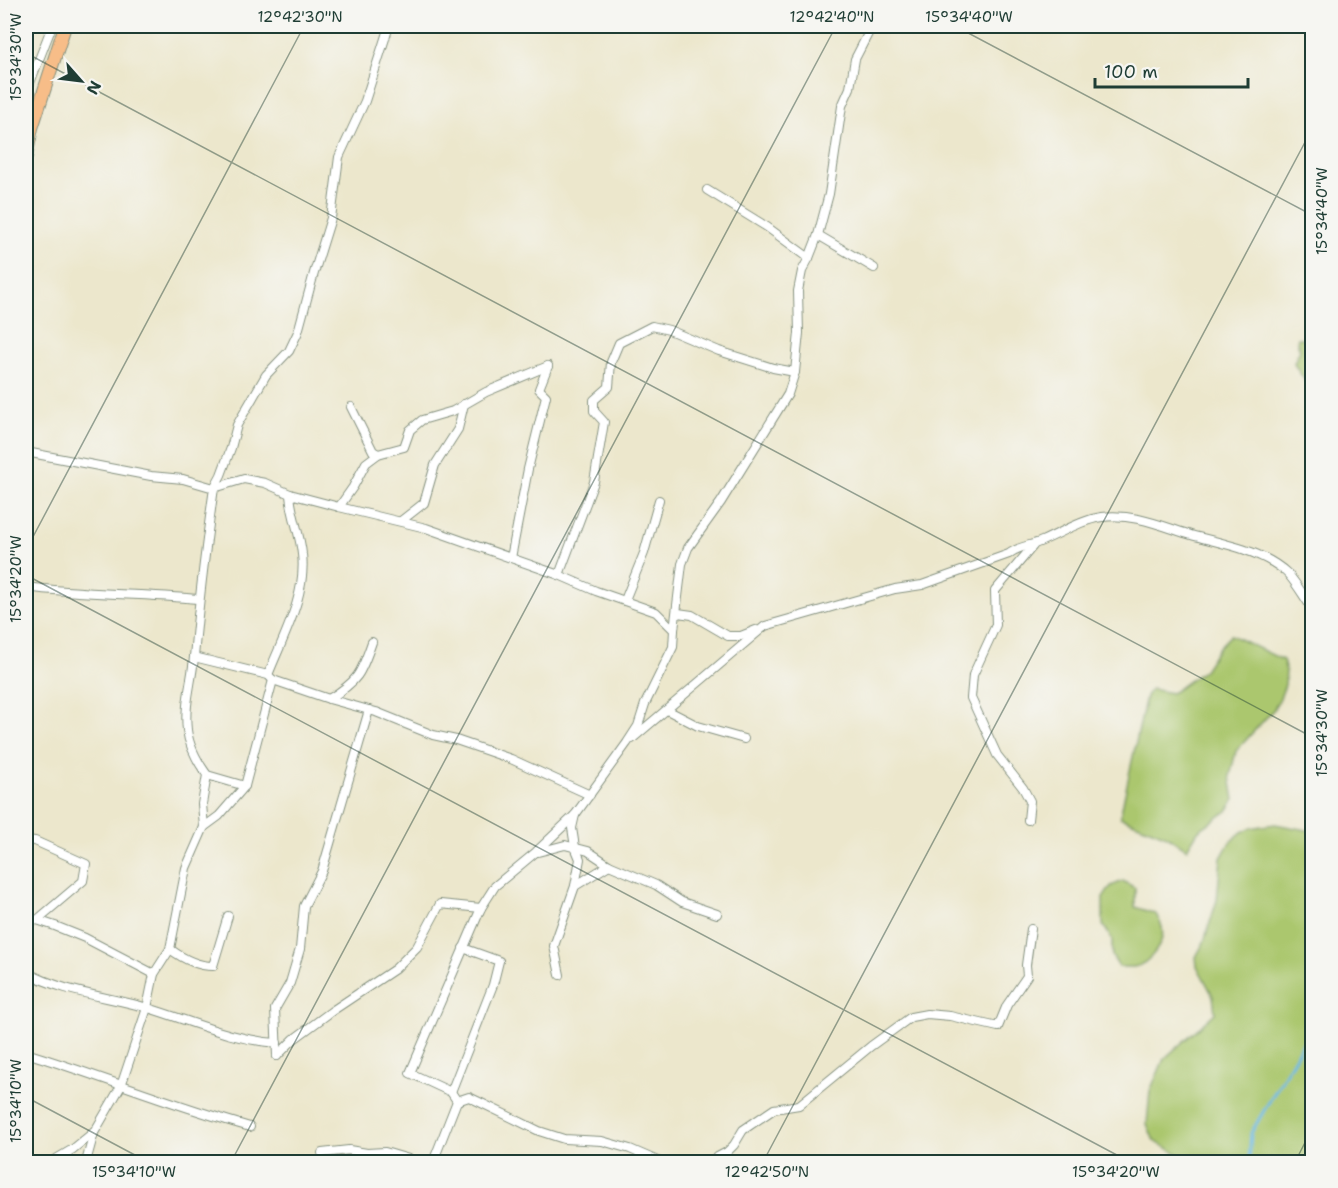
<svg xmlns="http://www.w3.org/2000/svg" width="1338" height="1188" font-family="'Shantell Sans',sans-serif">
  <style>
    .green { fill: #abc76e; stroke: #658251; stroke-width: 1.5 }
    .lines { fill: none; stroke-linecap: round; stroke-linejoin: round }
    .stream { stroke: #68b8e3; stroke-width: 3 }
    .street-casing { stroke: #869280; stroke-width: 10 }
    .primary-casing { stroke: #869280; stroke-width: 14 }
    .street { stroke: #fff; stroke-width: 8 }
    .primary { stroke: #f7bd88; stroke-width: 12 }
    .ticks { fill: none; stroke: #1f3d34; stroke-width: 1.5; stroke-opacity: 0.45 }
    .neatline { fill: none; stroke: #1f3d34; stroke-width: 2 }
    .ticks-label { font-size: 15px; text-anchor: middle; fill: #1f3d34 }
  </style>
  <rect width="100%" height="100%" fill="#f6f6f2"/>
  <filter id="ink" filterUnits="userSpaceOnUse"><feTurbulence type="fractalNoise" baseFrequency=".0167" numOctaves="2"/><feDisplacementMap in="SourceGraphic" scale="12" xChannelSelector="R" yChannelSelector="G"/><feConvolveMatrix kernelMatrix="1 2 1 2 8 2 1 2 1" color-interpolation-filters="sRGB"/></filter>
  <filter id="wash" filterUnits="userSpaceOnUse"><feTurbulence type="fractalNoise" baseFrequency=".008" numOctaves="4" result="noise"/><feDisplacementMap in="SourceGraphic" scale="24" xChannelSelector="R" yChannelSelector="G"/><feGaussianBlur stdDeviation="1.35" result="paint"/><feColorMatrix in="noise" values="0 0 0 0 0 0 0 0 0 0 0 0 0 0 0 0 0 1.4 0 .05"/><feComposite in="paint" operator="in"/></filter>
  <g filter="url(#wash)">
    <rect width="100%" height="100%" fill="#ece7cc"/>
    <g class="green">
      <path d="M 1298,338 L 1303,338 L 1312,341 L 1312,396 C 1310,383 1299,375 1294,363 L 1300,350 L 1297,342 Z"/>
      <polygon points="1231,635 1283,660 1286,671 1285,685 1280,698 1274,709 1236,751 1230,776 1234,800 1227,811 1198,831 1187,849 1167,836 1120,817 1146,696 1151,689 1171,693 1175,691 1204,670 1219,647"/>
      <polygon points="1275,824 1312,831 1312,1162 1193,1162 1154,1141 1147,1124 1150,1091 1164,1059 1215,1013 1213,996 1197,966 1196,957 1204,942 1217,900 1221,858 1230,842 1242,832 1250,828"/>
      <path d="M 1123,881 L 1135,888 L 1135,907 L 1156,914 C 1158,918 1161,923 1162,927 C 1166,943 1149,964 1134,967 C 1129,967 1124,967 1119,967 L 1112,956 L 1112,939 L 1103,925 L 1103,898 L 1111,886 Z"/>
    </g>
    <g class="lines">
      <polyline class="stream" points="1249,1162 1251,1133 1312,1028"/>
    </g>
  </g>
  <g filter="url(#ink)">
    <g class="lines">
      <g class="street-casing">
        <g id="street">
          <polyline points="26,93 52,26"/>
          <polyline points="818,235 874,268"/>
          <polyline points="809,258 818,235 829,194 842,106 850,88 855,59 872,26"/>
          <polyline points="351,407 373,451 378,454"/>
          <polyline points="26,452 151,476 183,479 214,488 244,479 265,483 290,494 339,507 426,528 559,575 596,591 656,612 674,630 673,647 645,704 638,726 627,743 575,815 536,852 495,886 481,908 410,1073 451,1092 457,1101 433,1162"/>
          <polyline points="339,507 353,487 366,463 378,454 404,447 410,430 422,420 453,411 486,392 548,366"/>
          <polyline points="401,521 424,503 435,465 458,429 464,404"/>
          <polyline points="511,558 528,469 546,396 539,389 548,366"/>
          <polyline points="559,575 594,482 604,422 594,411 594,400 609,387 611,362 619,343 652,326 669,330 719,351 773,368 795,372"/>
          <path d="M 26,587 C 83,595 141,593 198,599"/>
          <polyline points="625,600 644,553 659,500"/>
          <polyline points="678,613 692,615 728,636 741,636 756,630"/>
          <polyline points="674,630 682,564 688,548 721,502 788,394 795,372 799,333 798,291 802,271 809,258 767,227 707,190"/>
          <polyline points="194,657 268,675 273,680 329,699 376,712 433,735 456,740 511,759 590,795"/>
          <path d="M 268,675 C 283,637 307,595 302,554 C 300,533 291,514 290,494"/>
          <path d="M 329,699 C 358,681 361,674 372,642"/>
          <polyline points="667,710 698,726 744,739"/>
          <path d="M 632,739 L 765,626 L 895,589 L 922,585 L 1009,554 C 1018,546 1031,546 1042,541 C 1061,533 1081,520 1102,517 C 1133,513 1162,526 1191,535 C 1223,544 1263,550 1288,574 C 1297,584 1304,597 1312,608"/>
          <polyline points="207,775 245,786"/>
          <polyline points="1028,820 1030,801 1023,788 997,755 971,698 973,675 996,625 995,591 1033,546"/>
          <path d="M 204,827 L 202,804 L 207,775 C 197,761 189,747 187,730 C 184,704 192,682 194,657 C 199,600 206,544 214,488 L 221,475 L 231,448 L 237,425 L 266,375 L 289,351 L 298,332 L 314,273 L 331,218 L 339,157 L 365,101 L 389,26"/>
          <polyline points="26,840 35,841 86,864 83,881 37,920"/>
          <polyline points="538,852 565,845 588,851 609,865 656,885 682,902 717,914"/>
          <polyline points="575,886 580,859 575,847 572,828 575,815"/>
          <polyline points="26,923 37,920 55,926 85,938 154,974"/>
          <path d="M 170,949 C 182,958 197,966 213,966 L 228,916"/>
          <path d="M 26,972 C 64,993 107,996 148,1008 C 191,1021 232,1040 277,1043"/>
          <polyline points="560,975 554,946 575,886 609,865"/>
          <path d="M 26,1053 C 101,1076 174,1106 250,1127"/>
          <polyline points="277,1056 275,1009 290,983 300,949 304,906 322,871 369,710"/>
          <polyline points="277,1056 294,1039 332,1011 395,969 417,947 440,904 481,908"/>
          <polyline points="451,1092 493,985 499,961 463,948"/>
          <polyline points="457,1101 469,1097 539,1131 564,1139 602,1141 630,1149 660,1162"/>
          <polyline points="322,1153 349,1150 367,1153 385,1152 419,1162"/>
          <polyline points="51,1162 73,1149 95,1131 121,1086 147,1008 154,974 170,949 186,868 204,827 219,816 245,786 273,680"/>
          <polyline points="86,1162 94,1133"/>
          <polyline points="708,1162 727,1152 734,1145 743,1130 774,1109 799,1105 871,1046 911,1017 927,1014 950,1016 998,1027 1007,1005 1027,976 1026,965 1031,929"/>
        </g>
      </g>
      <g class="primary-casing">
        <polyline id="primary" points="26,157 32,128 65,26"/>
      </g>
      <use href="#street" class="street"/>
      <use href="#primary" class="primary"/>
    </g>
  </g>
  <path class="ticks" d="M 955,26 L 1312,215M 26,53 L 1312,737M 26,550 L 304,26M 26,575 L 1130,1162M 26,1097 L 148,1162M 231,1162 L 836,26M 763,1162 L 1312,129M 1295,1162 L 1312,1129"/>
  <rect width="1338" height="1188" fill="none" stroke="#f6f6f2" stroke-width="66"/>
  <g transform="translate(81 81) rotate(118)" stroke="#f6f6f2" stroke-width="4.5" paint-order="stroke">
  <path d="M0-4.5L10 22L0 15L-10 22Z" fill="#1f3d34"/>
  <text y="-9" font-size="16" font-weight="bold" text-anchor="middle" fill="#1f3d34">N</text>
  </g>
  <path d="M1095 78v9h153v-9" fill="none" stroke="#1f3d34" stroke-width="3"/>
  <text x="1104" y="78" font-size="18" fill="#1f3d34" stroke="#f6f6f2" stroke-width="4.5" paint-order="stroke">100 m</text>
  <rect x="33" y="33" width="1272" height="1122" class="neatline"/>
  <g class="ticks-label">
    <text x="300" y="22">12°42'30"N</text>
    <text x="832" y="22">12°42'40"N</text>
    <text x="969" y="22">15°34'40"W</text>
    <text transform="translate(16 57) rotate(-90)" y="5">15°34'30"W</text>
    <text transform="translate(1322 211) rotate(-90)" y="5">15°34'40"W</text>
    <text transform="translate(16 579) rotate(-90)" y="5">15°34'20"W</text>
    <text transform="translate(1322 733) rotate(-90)" y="5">15°34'30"W</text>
    <text transform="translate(16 1101) rotate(-90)" y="5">15°34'10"W</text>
    <text x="134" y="1177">15°34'10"W</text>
    <text x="767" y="1177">12°42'50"N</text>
    <text x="1116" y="1177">15°34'20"W</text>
  </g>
</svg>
